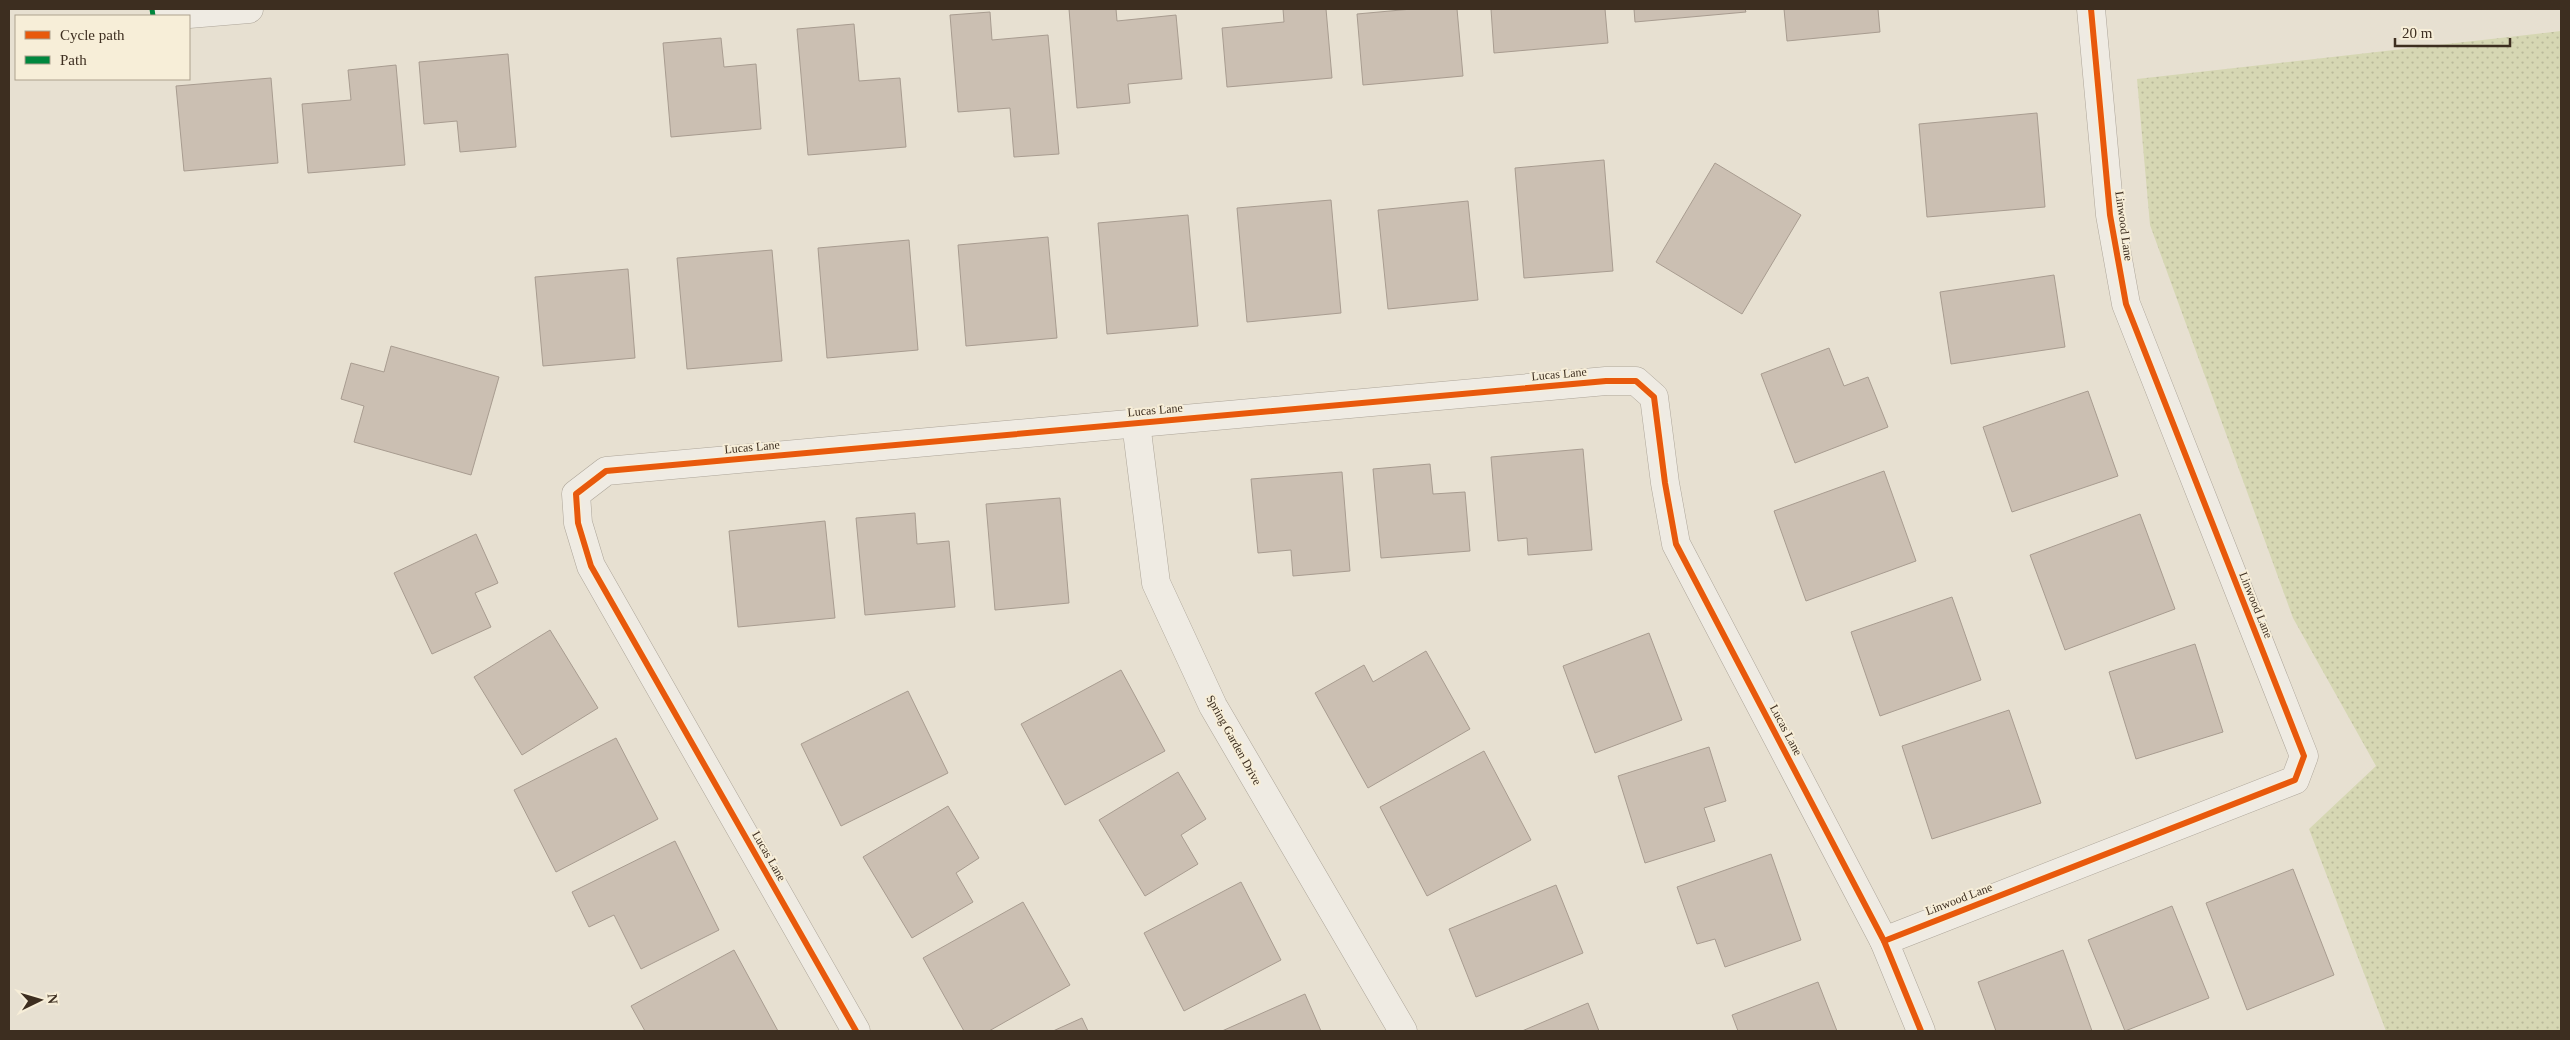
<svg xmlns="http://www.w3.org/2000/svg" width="2570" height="1040" font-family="Georgia,serif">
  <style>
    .grass { fill: url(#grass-dots) }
    .building { fill: #cbbfb2; stroke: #a89c90 }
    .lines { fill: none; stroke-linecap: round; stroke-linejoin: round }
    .street-casing { stroke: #ada599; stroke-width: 29 }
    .street { stroke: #efebe3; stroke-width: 28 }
    .quiet { stroke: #00873e; stroke-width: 5; stroke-dasharray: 10 5; stroke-linecap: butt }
    .cycleway-casing { stroke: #f7eed8; stroke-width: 9 }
    .cycleway { stroke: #e8590c; stroke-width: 6 }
    .labels { text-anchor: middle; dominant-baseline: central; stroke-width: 4; stroke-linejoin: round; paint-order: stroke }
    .street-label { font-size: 12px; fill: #3d2e20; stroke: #f7eed8 }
  </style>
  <defs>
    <pattern id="grass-dots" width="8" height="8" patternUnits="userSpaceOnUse" patternTransform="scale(1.25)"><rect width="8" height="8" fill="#d6d7b3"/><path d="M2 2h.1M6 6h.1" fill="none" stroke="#b9b99a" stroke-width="1.8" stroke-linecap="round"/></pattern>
  </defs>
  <rect width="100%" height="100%" fill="#e7e0d1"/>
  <polygon class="grass" points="2561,31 2561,1031 2386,1031 2309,829 2376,766 2293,618 2150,225 2137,79"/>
  <g class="building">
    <polygon points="1069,9 1116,9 1117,21 1176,15 1182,79 1128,84 1130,103 1077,108"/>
    <polygon points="1283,9 1326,9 1332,78 1227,87 1222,28 1284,22"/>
    <polygon points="1412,9 1457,9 1463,76 1363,85 1357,14"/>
    <polygon points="1491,9 1605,9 1608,43 1494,53"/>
    <polygon points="1634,9 1745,9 1746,12 1635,22"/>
    <polygon points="1784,9 1878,9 1880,32 1787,41"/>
    <polygon points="990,12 992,40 1048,35 1059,154 1014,157 1010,108 958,112 950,15"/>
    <polygon points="854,24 859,81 900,78 906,147 808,155 797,29"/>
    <polygon points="721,38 724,67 756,64 761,129 671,137 663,43"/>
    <polygon points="508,54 516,147 460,152 457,121 424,124 419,62"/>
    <polygon points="396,65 405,165 308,173 302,104 351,100 348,70"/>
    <polygon points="271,78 278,163 184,171 176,86"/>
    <polygon points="2037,113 2045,207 1927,217 1919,124"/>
    <polygon points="1604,160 1613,271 1524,278 1515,168"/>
    <polygon points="1715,163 1801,215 1742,314 1656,262"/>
    <polygon points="1331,200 1341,313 1247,322 1237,208"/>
    <polygon points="1468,201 1478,300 1388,309 1378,210"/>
    <polygon points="1188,215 1198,326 1107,334 1098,223"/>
    <polygon points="1048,237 1057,338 966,346 958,245"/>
    <polygon points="909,240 918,350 827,358 818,248"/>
    <polygon points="772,250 782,361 687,369 677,258"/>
    <polygon points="628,269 635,358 543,366 535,277"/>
    <polygon points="2054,275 2065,347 1951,364 1940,292"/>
    <polygon points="391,346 499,377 471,475 354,442 364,406 341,399 351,363 384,372"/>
    <polygon points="1829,348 1844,386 1868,377 1888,427 1795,463 1761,374"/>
    <polygon points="2088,391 2118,476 2012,512 1983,427"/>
    <polygon points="1583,449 1592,550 1528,555 1527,538 1498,541 1491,457"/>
    <polygon points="1430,464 1433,494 1465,492 1470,551 1381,558 1373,469"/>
    <polygon points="1884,471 1916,561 1806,601 1774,511"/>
    <polygon points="1342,472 1350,571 1293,576 1291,550 1258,553 1251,479"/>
    <polygon points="1060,498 1069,603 995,610 986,504"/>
    <polygon points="915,513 917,544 949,541 955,607 865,615 856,518"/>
    <polygon points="2140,514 2175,609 2065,650 2030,555"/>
    <polygon points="825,521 835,618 738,627 729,531"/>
    <polygon points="476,534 498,583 475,593 491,627 432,654 394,573"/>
    <polygon points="1952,597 1981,680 1880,716 1851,632"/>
    <polygon points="550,630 598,708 522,755 474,677"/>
    <polygon points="1649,633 1682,720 1595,753 1563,666"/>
    <polygon points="2195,644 2223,732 2136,759 2109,672"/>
    <polygon points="1426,651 1470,729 1368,788 1315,693 1364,665 1373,682"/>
    <polygon points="1121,670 1165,751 1065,805 1021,724"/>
    <polygon points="908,691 948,773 841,826 801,744"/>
    <polygon points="2009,710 2041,803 1932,839 1902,746"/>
    <polygon points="616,738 658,819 556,872 514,790"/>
    <polygon points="1709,747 1726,801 1704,808 1715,841 1645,863 1618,776"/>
    <polygon points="1484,751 1531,840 1427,896 1380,807"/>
    <polygon points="1178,772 1206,819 1181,835 1198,864 1145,896 1099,820"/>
    <polygon points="948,806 979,858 956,873 973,902 912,938 863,857"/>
    <polygon points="675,841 719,930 641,969 614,915 589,927 572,892"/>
    <polygon points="1771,854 1801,940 1725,967 1715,939 1697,944 1677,887"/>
    <polygon points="2293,869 2334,975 2247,1010 2206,903"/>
    <polygon points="1241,882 1281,960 1184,1011 1144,933"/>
    <polygon points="1556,885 1583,953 1476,997 1449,929"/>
    <polygon points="1023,902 1070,985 989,1031 964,1031 923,958"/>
    <polygon points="2172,906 2209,998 2125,1031 2088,940"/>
    <polygon points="734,950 778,1031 645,1031 631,1006"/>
    <polygon points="2063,950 2092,1031 1996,1031 1978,982"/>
    <polygon points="1818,982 1837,1031 1738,1031 1732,1015"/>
    <polygon points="1305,994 1321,1031 1222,1031"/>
    <polygon points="1588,1003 1599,1031 1522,1031"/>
    <polygon points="1082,1018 1088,1031 1053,1031"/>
  </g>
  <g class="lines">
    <g class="street-casing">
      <g id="street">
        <polyline points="165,16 249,9"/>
        <polyline points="1136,423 1156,583 1213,706 1403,1031"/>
        <polyline points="1884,941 2295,780 2304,756 2126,304 2110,215 2091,9"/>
        <polyline points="856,1031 591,566 578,523 576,494 606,471 1606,381 1636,381 1654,397 1665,483 1676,544 1884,941 1921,1031"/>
      </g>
    </g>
    <use href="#street" class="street"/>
    <polyline class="quiet" points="152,9 153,16"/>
    <g class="cycleway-casing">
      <g id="cycleway">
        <polyline points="1884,941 2295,780 2304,756 2126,304 2110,215 2091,9"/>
        <polyline points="856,1031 591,566 578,523 576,494 606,471 1606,381 1636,381 1654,397 1665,483 1676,544 1884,941 1921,1031"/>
      </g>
    </g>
    <use href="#cycleway" class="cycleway"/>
  </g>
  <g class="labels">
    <g class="street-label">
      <text transform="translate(2124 226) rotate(82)">Linwood Lane</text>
      <text transform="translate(1559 374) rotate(-5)">Lucas Lane</text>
      <text transform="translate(1155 410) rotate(-5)">Lucas Lane</text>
      <text transform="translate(752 447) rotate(-5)">Lucas Lane</text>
      <text transform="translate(2256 605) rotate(68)">Linwood Lane</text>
      <text transform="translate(1786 730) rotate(62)">Lucas Lane</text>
      <text transform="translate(1234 740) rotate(61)">Spring Garden Drive</text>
      <text transform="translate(769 856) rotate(60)">Lucas Lane</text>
      <text transform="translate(1959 899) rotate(-21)">Linwood Lane</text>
    </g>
  </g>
  <rect width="2570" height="1040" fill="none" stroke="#3d2e20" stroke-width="20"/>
  <rect x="15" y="15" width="175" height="65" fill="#f7eed8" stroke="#ada18e"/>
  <rect x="25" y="31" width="25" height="8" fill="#e8590c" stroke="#ada18e"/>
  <text x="60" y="40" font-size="15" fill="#3d2e20">Cycle path</text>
  <rect x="25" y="56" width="25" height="8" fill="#00873e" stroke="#ada18e"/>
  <text x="60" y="65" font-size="15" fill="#3d2e20">Path</text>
  <g transform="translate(40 1000) rotate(85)" stroke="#f7eed8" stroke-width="4" paint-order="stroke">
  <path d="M0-4L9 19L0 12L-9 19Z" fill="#3d2e20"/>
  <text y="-8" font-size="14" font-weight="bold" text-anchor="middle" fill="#3d2e20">N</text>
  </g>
  <path d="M2395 38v8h115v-8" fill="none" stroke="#3d2e20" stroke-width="2.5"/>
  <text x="2402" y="38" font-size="15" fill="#3d2e20" stroke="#f7eed8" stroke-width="4" paint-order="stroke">20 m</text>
</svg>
